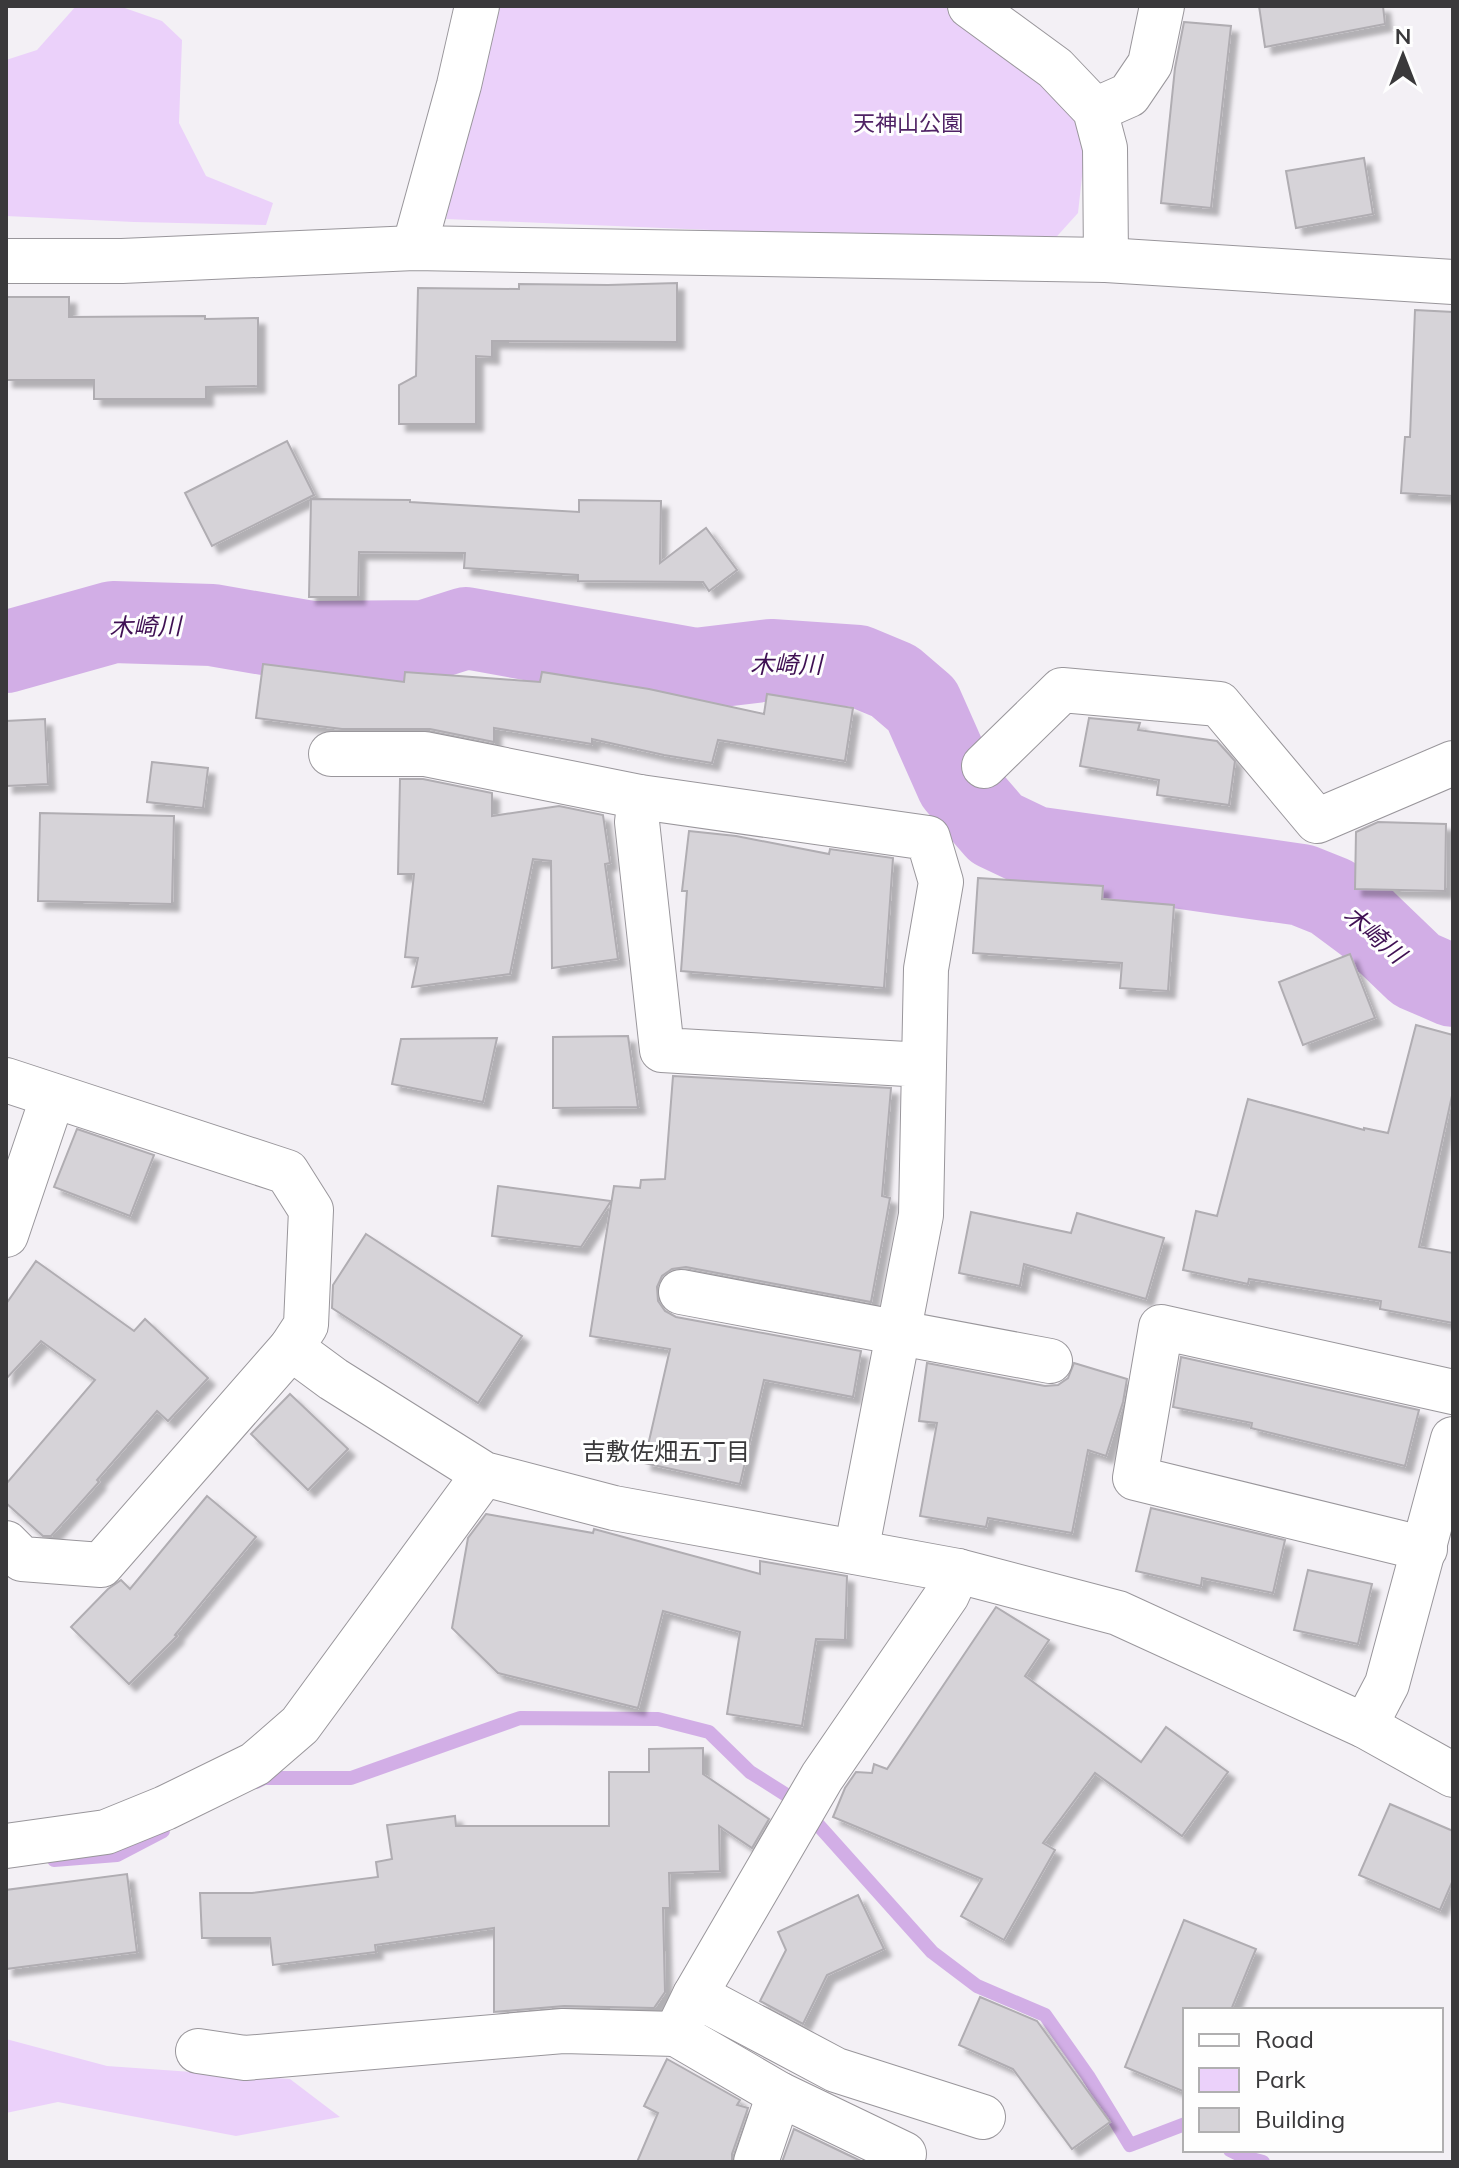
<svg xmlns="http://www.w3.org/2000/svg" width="1459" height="2168" font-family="Mulish,'Noto Sans JP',sans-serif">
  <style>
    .green { fill: #ebd1fa }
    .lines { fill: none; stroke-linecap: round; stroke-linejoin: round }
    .stream { stroke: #d2aee6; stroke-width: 14 }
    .river { stroke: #d2aee6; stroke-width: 82 }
    .building { fill: #d6d3d8; stroke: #b0adb2; stroke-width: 2; filter: url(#shadow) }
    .street-casing { stroke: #99969b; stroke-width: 46 }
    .street { stroke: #fff; stroke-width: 44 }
    .labels { text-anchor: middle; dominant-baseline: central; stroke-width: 6; stroke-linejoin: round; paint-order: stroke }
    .park-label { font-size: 22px; fill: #4f2264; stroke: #fefefe }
    .water-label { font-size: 24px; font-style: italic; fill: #3f1053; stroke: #fefefe }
    .neighbourhood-label { font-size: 24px; fill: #3a393b; stroke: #fefefe }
  </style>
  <defs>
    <filter id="shadow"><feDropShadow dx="7" dy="7" stdDeviation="2" flood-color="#0004"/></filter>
  </defs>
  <rect width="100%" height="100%" fill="#f3f0f5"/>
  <g class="green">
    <polygon points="76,6 119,6 162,21 182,40 179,123 206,176 273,203 266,225 134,222 6,216 6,60 37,50"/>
    <polygon points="493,6 944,6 987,33 1072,99 1086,141 1078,213 1050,244 446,219"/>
    <polygon points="6,2039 107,2066 290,2079 340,2117 236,2136 58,2102 6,2113"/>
  </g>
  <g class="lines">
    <g class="stream">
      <polyline points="256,1782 264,1778 351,1778 520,1718 658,1719 709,1732 750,1772 788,1796 812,1818 932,1952 977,1986 1045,2015 1088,2076 1130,2145 1185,2124"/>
      <polyline points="54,1860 117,1855 163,1831"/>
      <polyline points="1230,2150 1244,2157 1263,2162"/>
    </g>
    <polyline class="river" points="6,652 113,622 212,625 311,642 425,641 466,628 696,669 771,660 858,666 894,681 922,705 957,784 996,829 1034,847 1302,885 1332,897 1367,923 1416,970 1453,986"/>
  </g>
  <g class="building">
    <polygon points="1259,6 1383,6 1385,24 1265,47"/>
    <polygon points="1184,22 1231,26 1211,208 1161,203 1175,68"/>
    <polygon points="1364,158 1373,214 1296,228 1286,171"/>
    <polygon points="677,283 677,342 492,341 492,357 476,356 476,424 399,424 399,385 416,376 418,288 519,289 519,284 608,285"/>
    <polygon points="6,297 69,297 69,317 205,316 205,319 258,318 258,386 206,387 206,399 94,399 94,380 6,380"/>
    <polygon points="1415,310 1453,312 1453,496 1401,493 1405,437 1410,437"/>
    <polygon points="287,441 314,495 212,546 185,493"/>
    <polygon points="311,499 410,500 410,502 579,512 579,500 661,501 660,563 706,528 737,570 709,591 703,582 578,581 578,575 464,568 465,553 359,552 358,597 309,597"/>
    <polygon points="263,664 404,682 405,672 540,682 542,672 649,689 764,714 767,694 853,708 845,761 718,740 712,763 664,755 592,739 592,744 494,728 494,742 430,729 342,729 256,718"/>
    <polygon points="1089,718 1140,723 1138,730 1217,741 1235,761 1229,805 1157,795 1159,780 1080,766"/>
    <polygon points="45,719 48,784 6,786 6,721"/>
    <polygon points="152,762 208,768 203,808 147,802"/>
    <polygon points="400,779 423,779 492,793 492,816 559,806 603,815 610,863 605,864 618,959 552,968 551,861 533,859 510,974 412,987 418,958 405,957 414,874 398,874"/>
    <polygon points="40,813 174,816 172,904 38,901"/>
    <polygon points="1378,822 1446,824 1445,891 1355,889 1356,832"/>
    <polygon points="689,831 736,836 829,854 830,849 893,858 884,988 681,971 687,891 682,891"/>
    <polygon points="978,878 1103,886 1102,899 1174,905 1168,991 1120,988 1122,963 973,953"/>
    <polygon points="1350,954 1375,1018 1303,1045 1279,982"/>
    <polygon points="1416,1025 1453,1035 1453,1091 1419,1247 1453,1253 1453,1323 1380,1309 1381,1301 1249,1279 1248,1284 1183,1270 1196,1211 1217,1216 1248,1099 1364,1130 1364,1128 1388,1133"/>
    <polygon points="628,1036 638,1107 553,1108 553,1037"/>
    <polygon points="497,1038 483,1102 392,1084 401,1039"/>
    <polygon points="673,1076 891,1088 882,1196 890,1198 871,1302 686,1267 672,1269 662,1276 657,1287 658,1301 665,1311 676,1317 861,1351 853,1397 764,1380 740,1484 644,1463 670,1349 590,1336 614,1186 640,1188 641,1180 665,1179"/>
    <polygon points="77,1129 154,1155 130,1216 54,1187"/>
    <polygon points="498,1186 611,1201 581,1247 492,1236"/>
    <polygon points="971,1212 1071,1233 1077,1213 1164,1238 1146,1299 1024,1264 1020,1286 959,1273"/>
    <polygon points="366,1234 522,1336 478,1403 332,1308 333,1285"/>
    <polygon points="36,1261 134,1331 145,1319 208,1378 168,1421 157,1411 97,1480 99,1482 51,1536 43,1536 6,1503 6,1484 95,1380 41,1341 6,1379 6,1304"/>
    <polygon points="1181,1357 1419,1410 1405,1466 1251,1428 1252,1423 1173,1407"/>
    <polygon points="927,1363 1045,1386 1058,1385 1068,1378 1074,1363 1127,1379 1123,1402 1106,1456 1088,1450 1072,1533 988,1518 986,1527 920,1516 937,1423 919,1421"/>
    <polygon points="290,1394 348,1449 308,1490 251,1434"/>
    <polygon points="207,1496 256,1537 175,1635 177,1636 129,1684 71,1627 108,1589 121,1580 130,1589"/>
    <polygon points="1151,1508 1285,1540 1273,1593 1202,1578 1201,1586 1136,1571"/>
    <polygon points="486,1514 593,1533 594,1529 760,1574 760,1561 847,1576 845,1640 816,1639 802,1726 727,1714 740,1632 663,1611 638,1708 498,1673 452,1628 468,1538"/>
    <polygon points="1308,1570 1372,1584 1358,1644 1294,1630"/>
    <polygon points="996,1607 1049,1640 1025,1676 1141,1762 1166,1727 1228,1772 1182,1836 1095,1773 1043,1843 1055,1850 1004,1940 961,1916 982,1879 833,1817 845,1788 856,1772 872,1773 874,1764 887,1769"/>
    <polygon points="703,1748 703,1774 769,1819 752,1848 719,1826 720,1871 669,1873 670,1908 663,1908 665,1992 654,2008 564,2006 494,2012 494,1928 375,1945 376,1952 273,1965 270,1938 202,1938 200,1893 252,1893 378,1877 376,1862 392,1859 387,1825 455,1816 456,1826 609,1826 609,1772 649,1772 649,1749"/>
    <polygon points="1390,1804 1453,1831 1453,1880 1440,1910 1359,1875"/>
    <polygon points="127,1874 137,1952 6,1969 6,1890"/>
    <polygon points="858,1895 884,1949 827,1975 803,2024 760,2001 786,1950 778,1932"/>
    <polygon points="1184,1920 1256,1949 1231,2010 1185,2010 1185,2092 1125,2067"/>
    <polygon points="980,1997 1037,2021 1110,2122 1072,2149 1013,2069 959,2045"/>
    <polygon points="667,2059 740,2100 737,2105 748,2108 732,2154 732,2162 637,2162 658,2113 644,2106"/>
    <polygon points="794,2129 863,2162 782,2162"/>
  </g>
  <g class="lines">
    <g class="street-casing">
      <g id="street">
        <polyline points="970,6 1055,68 1095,110 1105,148 1106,260"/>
        <polyline points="1095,110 1129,95 1150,64 1162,6"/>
        <polyline points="414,248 459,85 477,6"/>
        <polyline points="6,261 122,261 414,248 1106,260 1453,282"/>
        <polyline points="331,754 425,754 640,797 928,838 941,882 926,969 924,1065"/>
        <polyline points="984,766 1062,690 1219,704 1317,821 1453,763"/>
        <polyline points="640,797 637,822 662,1050 924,1065 921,1215 856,1552"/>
        <polyline points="6,1080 287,1172 311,1210 306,1325 291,1348 333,1379 484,1474 614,1508 958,1571 1118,1613 1365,1726 1453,1775"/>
        <polyline points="6,1235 53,1096"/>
        <polyline points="681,1292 1050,1361"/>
        <polyline points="6,1543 22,1559 101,1565 291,1348"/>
        <polyline points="1425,1549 1135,1478 1161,1327 1453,1392"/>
        <polyline points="1365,1726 1387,1684 1453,1439"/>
        <polyline points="6,1846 106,1832 165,1808 255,1764 300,1725 484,1474"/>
        <polyline points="695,1995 836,2070 983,2117"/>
        <polyline points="198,2051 245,2058 563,2031 676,2034"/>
        <polyline points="756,2162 779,2094"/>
        <polyline points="901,2162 904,2154 779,2094 676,2034 695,1995 822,1777 947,1595 958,1571"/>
      </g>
    </g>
    <use href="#street" class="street"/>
  </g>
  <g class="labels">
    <g class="park-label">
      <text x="908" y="123">天神山公園</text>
    </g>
    <g class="water-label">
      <text transform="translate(145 626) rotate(-1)">木崎川</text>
      <text x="786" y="664">木崎川</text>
      <text transform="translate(1375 934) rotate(41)">木崎川</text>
    </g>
    <g class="neighbourhood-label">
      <text x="666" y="1451">吉敷佐畑五丁目</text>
    </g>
  </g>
  <rect width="1459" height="2168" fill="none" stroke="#3a393b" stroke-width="16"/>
  <rect x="1183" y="2008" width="260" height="144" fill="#fefefe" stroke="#b0afb0" stroke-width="2"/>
  <rect x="1199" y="2034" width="40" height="12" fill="#ffffff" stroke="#b0afb0" stroke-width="2"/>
  <text x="1255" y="2048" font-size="24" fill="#3a393b">Road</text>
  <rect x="1199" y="2068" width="40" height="24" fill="#ebd1fa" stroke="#b0afb0" stroke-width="2"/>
  <text x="1255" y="2088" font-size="24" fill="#3a393b">Park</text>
  <rect x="1199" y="2108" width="40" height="24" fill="#d6d3d8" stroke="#b0afb0" stroke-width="2"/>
  <text x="1255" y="2128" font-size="24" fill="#3a393b">Building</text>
  <g transform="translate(1403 56)" stroke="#fefefe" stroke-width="6" paint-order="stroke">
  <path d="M0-6L14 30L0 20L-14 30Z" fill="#3a393b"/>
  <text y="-12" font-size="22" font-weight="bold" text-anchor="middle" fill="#3a393b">N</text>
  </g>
</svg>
